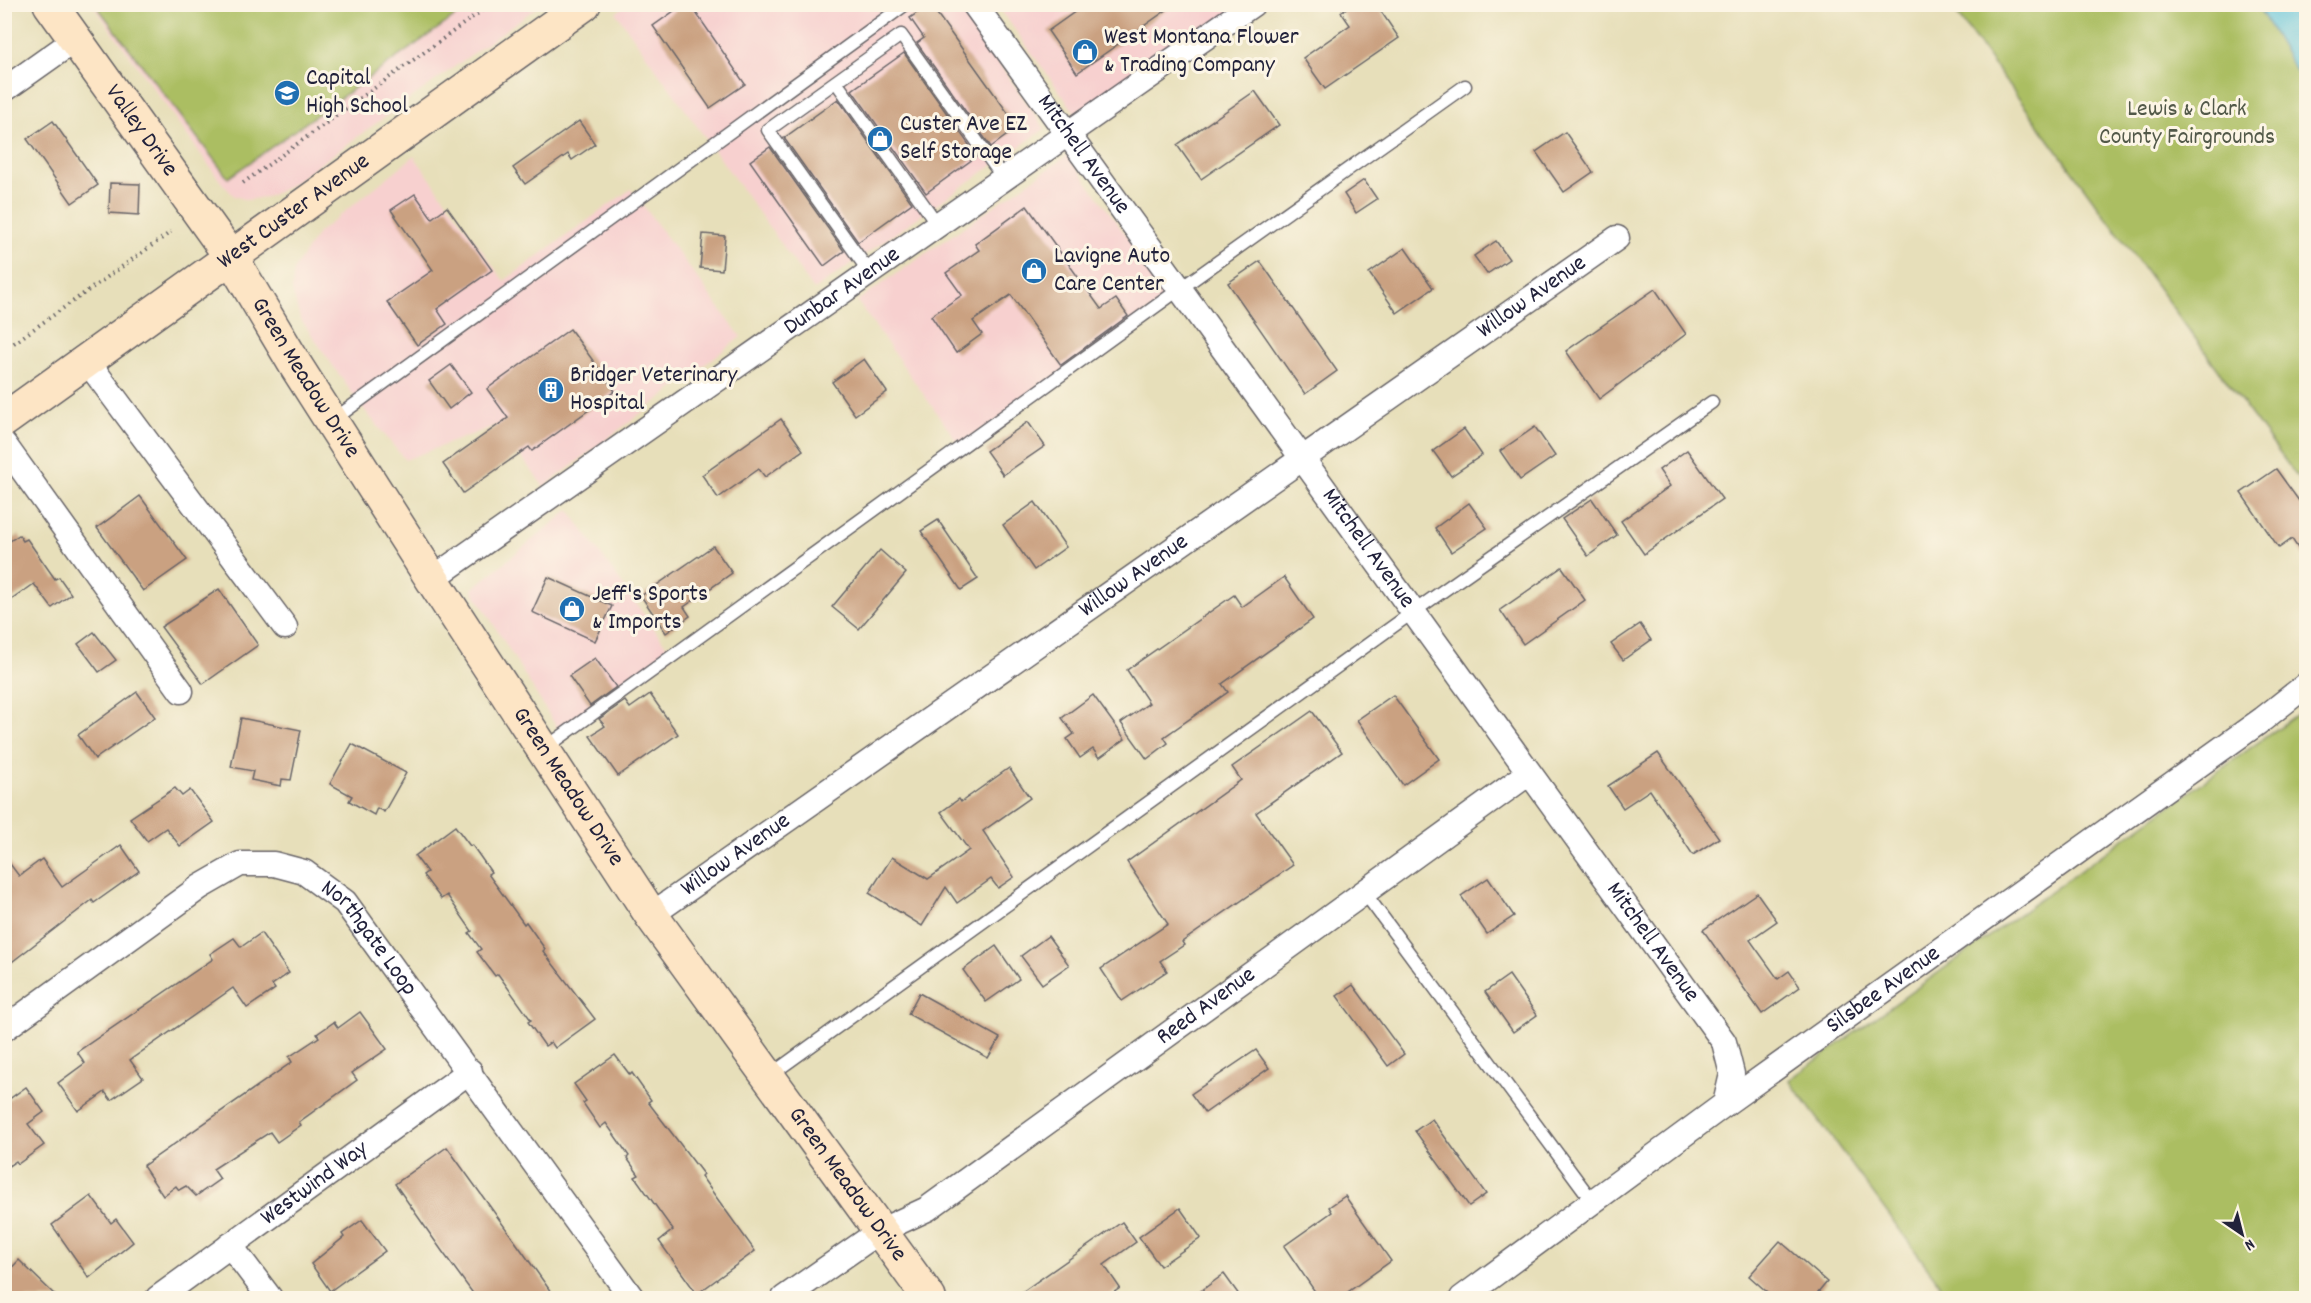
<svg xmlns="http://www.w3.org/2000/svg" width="2311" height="1303" font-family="Dekko,sans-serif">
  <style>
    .built { fill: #f7d0cf }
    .green { fill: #abbe62; stroke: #66704e; stroke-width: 1.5 }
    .water { fill: #5dc3da; stroke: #40728a; stroke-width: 1.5 }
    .building { fill: #caa181 }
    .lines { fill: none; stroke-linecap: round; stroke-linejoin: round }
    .lane-casing { stroke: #676467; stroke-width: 15 }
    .street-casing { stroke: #676467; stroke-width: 27 }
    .secondary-casing { stroke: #676467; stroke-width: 36 }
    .path { stroke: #676467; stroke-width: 4; stroke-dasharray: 1.5 4.5; stroke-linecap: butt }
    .lane { stroke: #fff; stroke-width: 12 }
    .street { stroke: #fff; stroke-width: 24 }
    .secondary { stroke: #fde5c5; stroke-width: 33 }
    .labels { text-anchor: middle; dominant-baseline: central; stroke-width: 6; stroke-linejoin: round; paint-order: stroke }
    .poi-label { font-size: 24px; fill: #22223b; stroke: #fcf5e5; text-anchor: start }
    .park-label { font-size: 24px; fill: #525949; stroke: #fcf5e5 }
    .street-label { font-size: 24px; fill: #22223b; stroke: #fcf5e5 }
  </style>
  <rect width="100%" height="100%" fill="#fcf5e5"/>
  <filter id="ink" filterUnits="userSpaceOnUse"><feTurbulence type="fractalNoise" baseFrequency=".0167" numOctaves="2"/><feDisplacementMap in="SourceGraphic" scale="12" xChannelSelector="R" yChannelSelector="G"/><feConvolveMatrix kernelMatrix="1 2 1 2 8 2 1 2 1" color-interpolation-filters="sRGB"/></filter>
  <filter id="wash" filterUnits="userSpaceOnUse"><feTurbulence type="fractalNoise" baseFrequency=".008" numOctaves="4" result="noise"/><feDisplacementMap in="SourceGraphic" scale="24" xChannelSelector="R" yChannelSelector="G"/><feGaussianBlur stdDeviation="1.35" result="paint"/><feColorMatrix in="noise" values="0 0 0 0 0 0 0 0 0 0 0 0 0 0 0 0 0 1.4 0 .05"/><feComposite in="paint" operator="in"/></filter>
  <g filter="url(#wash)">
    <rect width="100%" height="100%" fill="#e7dfba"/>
    <g class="built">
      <polygon points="627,4 958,5 1045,129 814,290 616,13"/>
      <polygon points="93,5 540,5 288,187 267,197 247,200 234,196 221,182"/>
      <polygon points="997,5 1253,5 1083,124"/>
      <polygon points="1068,155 1170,296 961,447 857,301"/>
      <polygon points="414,156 504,281 631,189 741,337 544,487 497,425 405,460 358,402 300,318 292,290 294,269 318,233"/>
      <polygon points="569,510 673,655 562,736 472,589"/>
    </g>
    <g class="green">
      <polygon points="96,5 471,5 228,178"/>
      <polygon points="1950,5 2306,5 2306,489"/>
      <polygon points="2306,708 2306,1298 1950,1298 1789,1080"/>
    </g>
    <polygon class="water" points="2257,5 2306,5 2306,88"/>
    <g id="blocks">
      <g class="building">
        <polygon points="684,4 690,4 745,84 710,108 653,26"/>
        <polygon points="930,4 1018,127 991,147 917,43 924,38 910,18"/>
        <polygon points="1086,4 1175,4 1077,73 1048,31"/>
        <polygon points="1352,4 1376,4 1399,38 1325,89 1303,58 1350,25 1341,12"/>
        <polygon points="904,53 977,156 926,193 852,90"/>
        <polygon points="1255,91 1279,125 1201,179 1177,145"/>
        <polygon points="838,99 912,203 858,242 784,138"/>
        <polygon points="53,121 98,185 72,203 27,139"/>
        <polygon points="579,121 595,144 572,160 568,154 525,184 513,168"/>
        <polygon points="1565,132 1593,172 1564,192 1536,152"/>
        <polygon points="770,147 844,251 824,266 750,161"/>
        <polygon points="1364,180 1377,199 1356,213 1344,194"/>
        <polygon points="110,183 140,184 139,215 109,213"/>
        <polygon points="415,194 432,218 447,207 492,270 437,309 447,324 417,345 387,302 433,270 391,210"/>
        <polygon points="1027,206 1101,309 1116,299 1128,316 1061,365 1011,295 973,321 982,334 956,353 931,316 962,295 946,273 979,250 975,244"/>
        <polygon points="703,234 725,236 722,270 700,268"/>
        <polygon points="1496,241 1509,259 1487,274 1474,256"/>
        <polygon points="1405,248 1433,288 1397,313 1369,273"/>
        <polygon points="1260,261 1337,371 1305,394 1228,283"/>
        <polygon points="1655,289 1686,334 1599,399 1566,351"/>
        <polygon points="570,329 615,391 532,451 529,447 463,493 443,464 508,418 487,389"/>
        <polygon points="864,359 887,392 855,415 832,382"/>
        <polygon points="451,365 471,392 449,409 429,381"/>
        <polygon points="781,419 803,450 765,477 759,469 718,498 702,475"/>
        <polygon points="1028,422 1045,446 1003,475 986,451"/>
        <polygon points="1535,427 1555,456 1520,480 1500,451"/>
        <polygon points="1464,429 1482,455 1451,476 1433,451"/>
        <polygon points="1687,450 1722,499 1644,554 1621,521 1670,486 1659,470"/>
        <polygon points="2276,469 2307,512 2307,562 2292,539 2279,548 2241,493"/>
        <polygon points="140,496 187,560 143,591 97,528"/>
        <polygon points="1592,499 1617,535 1588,556 1562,519"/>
        <polygon points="1035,502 1066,547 1034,570 1003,525"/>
        <polygon points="1469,503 1487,528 1451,552 1435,528"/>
        <polygon points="938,520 978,579 961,590 921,531"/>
        <polygon points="19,535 23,541 27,539 55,579 59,577 71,594 52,608 34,584 4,605 4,545"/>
        <polygon points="713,546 732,573 684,607 690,616 666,633 641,596"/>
        <polygon points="880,550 906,573 859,629 832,607"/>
        <polygon points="1562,567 1585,600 1523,644 1500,610"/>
        <polygon points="548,577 612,606 595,641 532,612"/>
        <polygon points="1284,577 1313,619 1222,684 1228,692 1164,737 1168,743 1147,759 1121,723 1149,703 1127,670 1234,595 1242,607"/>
        <polygon points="219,589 258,645 203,684 161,627"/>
        <polygon points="1640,624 1651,640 1623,660 1611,644"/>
        <polygon points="94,632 116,660 99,672 78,644"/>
        <polygon points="595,658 616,687 590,706 569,676"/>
        <polygon points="137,692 155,717 95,759 78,735"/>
        <polygon points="650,694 678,734 618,776 590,736 605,726 599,719 625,701 630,708"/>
        <polygon points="1093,695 1125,739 1099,758 1093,749 1080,758 1067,739 1074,734 1062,718"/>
        <polygon points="1393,695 1439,759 1403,785 1357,720"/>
        <polygon points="1312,711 1342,752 1256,813 1293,865 1182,942 1184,945 1160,961 1167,971 1122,1001 1101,969 1168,924 1127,862 1241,780 1232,767"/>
        <polygon points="241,718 301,730 291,780 282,779 281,786 251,780 253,771 231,767"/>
        <polygon points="352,744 406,773 384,812 377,808 374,815 349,801 352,796 330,784"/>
        <polygon points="1658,753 1719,838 1693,855 1650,790 1623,808 1608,786"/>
        <polygon points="1009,768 1030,798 983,831 1014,877 998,888 991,879 957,903 946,887 922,926 869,893 892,857 928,879 969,850 941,812 959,799 961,802"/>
        <polygon points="175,788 182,796 190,790 214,822 180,846 166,828 147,841 130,818"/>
        <polygon points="455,826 470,846 472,845 491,872 488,874 524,924 526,922 545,949 543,951 595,1019 555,1048 551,1042 545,1046 528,1022 531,1020 498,974 495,976 477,952 481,949 469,933 472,931 447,895 441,899 423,875 427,872 415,856"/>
        <polygon points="121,845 139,871 94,903 92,900 4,968 4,856 19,876 42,859 62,887"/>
        <polygon points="1488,878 1514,916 1487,934 1461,896"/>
        <polygon points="1757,893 1777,921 1750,940 1778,979 1789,971 1800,987 1762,1014 1703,930"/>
        <polygon points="261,933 289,973 272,985 275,989 247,1008 233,988 130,1060 143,1078 111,1100 105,1092 78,1111 58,1083 85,1063 77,1052 213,959 210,954 234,938 241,947"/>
        <polygon points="1048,936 1069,965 1042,984 1021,956"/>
        <polygon points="996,946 1019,979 986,1002 963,970"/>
        <polygon points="1509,975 1537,1015 1513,1032 1485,992"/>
        <polygon points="1353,985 1404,1054 1388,1066 1337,996"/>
        <polygon points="919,993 1000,1038 988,1058 908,1014"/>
        <polygon points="360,1012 387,1049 352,1073 357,1080 299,1122 301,1125 277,1142 270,1132 213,1169 220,1179 196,1196 186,1186 179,1190 176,1186 163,1196 143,1166 292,1062 289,1057 319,1037 317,1034 334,1022 338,1028"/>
        <polygon points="1256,1050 1269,1068 1205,1113 1191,1094"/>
        <polygon points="615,1055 630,1075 632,1073 651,1100 648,1102 703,1174 701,1176 755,1251 697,1294 659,1241 673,1230 635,1177 639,1175 627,1158 629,1156 606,1123 600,1128 583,1103 586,1101 574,1084"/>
        <polygon points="26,1087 44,1112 28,1124 44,1145 18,1164 16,1161 4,1169 4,1103"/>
        <polygon points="1432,1119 1486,1194 1469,1206 1415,1131"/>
        <polygon points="447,1147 522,1251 556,1299 477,1299 442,1251 395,1184"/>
        <polygon points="91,1196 111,1223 116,1219 133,1242 89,1278 52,1225"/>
        <polygon points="1345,1196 1391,1261 1338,1299 1320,1299 1284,1246 1332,1212 1329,1207"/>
        <polygon points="1180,1208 1201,1238 1160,1266 1139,1237"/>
        <polygon points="362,1220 385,1251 330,1291 311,1264 344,1237 342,1234"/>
        <polygon points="1122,1222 1136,1242 1104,1265 1120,1288 1104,1299 1012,1299"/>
        <polygon points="1780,1241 1827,1282 1813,1299 1775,1299 1749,1276"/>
        <polygon points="19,1260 59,1299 4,1299 4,1276"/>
        <polygon points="1224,1274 1242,1299 1190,1299"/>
      </g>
    </g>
  </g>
  <g filter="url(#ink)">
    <use href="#blocks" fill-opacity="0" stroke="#676467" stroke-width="1.5"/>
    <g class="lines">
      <g class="lane-casing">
        <g id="lane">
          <polyline points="836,82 938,225"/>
          <polyline points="870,273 768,130 901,35 1004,179"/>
          <polyline points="333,420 906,4"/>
          <polyline points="544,749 1170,296 1465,86"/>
          <polyline points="1364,892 1593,1202"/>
          <polyline points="769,1076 1413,612 1712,402"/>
        </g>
      </g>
      <g class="street-casing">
        <g id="street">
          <path id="s1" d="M 974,4 L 1724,1042 L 1732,1074 L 1725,1104"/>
          <polyline points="4,90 76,39"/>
          <polyline points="87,361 285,627"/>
          <polyline points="4,444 181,691"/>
          <path id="s2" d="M 432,579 L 1253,4"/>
          <path id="s3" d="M 651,915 L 1617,238"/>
          <path id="s4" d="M 4,1029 L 200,887 L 240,864 L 274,864 L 304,872 L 345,902 L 632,1298"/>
          <polyline points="230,1245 270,1298"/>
          <path id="s5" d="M 158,1298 L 470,1071"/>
          <path id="s6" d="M 784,1298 L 880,1231 L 927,1209 L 1529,773"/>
          <path id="s7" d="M 1462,1298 L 1725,1104 L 2263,719 L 2306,685"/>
        </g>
      </g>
      <g class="secondary-casing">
        <g id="secondary">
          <path id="s8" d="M 50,4 L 231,257 L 296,366 L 432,579 L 651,915 L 929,1298"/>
          <path id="s9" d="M 4,420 L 584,4"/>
        </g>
      </g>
      <g class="path">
        <polyline points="243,183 491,4"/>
        <polyline points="4,350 171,232"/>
      </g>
      <use href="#lane" class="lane"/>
      <use href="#street" class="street"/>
      <use href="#secondary" class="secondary"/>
    </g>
  </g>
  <defs>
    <g id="shop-disc" transform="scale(1.35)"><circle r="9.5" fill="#1f6fb2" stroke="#fcf5e5"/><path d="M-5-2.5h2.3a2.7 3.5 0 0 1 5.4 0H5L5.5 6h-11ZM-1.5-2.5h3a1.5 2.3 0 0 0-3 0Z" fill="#fff"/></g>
    <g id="school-disc" transform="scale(1.35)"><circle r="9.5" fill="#1f6fb2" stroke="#fcf5e5"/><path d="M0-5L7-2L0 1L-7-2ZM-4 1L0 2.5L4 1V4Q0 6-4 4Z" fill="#fff"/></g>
    <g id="building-disc" transform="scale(1.35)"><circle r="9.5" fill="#1f6fb2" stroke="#fcf5e5"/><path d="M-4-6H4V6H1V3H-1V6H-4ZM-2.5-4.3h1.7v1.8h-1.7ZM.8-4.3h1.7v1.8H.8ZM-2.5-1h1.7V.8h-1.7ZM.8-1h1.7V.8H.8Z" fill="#fff"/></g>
  </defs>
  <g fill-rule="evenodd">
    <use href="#shop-disc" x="1085" y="52"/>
    <use href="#school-disc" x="287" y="93"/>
    <use href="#shop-disc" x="880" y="139"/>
    <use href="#shop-disc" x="1034" y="271"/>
    <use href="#building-disc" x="551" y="390"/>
    <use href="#shop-disc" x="572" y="609"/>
  </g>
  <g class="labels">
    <g class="poi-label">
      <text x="1104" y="38">West Montana Flower<tspan x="1104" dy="28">&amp; Trading Company</tspan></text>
      <text x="306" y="79">Capital<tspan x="306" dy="28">High School</tspan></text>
      <text x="900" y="125">Custer Ave EZ<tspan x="900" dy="28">Self Storage</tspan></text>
      <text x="1054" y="257">Lavigne Auto<tspan x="1054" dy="28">Care Center</tspan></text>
      <text x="570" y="376">Bridger Veterinary<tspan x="570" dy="28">Hospital</tspan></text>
      <text x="592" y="595">Jeff's Sports<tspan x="592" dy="28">&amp; Imports</tspan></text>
    </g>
    <g class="park-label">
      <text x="2187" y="110">Lewis &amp; Clark<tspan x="2187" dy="28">County Fairgrounds</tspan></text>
    </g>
    <g class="street-label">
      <text stroke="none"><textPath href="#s8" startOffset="156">Valley Drive</textPath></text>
      <text stroke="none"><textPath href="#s1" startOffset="186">Mitchell Avenue</textPath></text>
      <text stroke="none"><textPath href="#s9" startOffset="357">West Custer Avenue</textPath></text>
      <text stroke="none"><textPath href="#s2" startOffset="501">Dunbar Avenue</textPath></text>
      <text stroke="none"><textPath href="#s3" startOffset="1076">Willow Avenue</textPath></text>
      <text stroke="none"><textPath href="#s8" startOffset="453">Green Meadow Drive</textPath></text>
      <text stroke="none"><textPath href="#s1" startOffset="672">Mitchell Avenue</textPath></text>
      <text stroke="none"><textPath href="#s3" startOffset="590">Willow Avenue</textPath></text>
      <text stroke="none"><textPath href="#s8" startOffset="939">Green Meadow Drive</textPath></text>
      <text stroke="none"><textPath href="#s3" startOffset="104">Willow Avenue</textPath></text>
      <text stroke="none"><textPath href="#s4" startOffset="447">Northgate Loop</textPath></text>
      <text stroke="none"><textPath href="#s1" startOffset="1158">Mitchell Avenue</textPath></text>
      <text stroke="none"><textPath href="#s7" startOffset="522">Silsbee Avenue</textPath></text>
      <text stroke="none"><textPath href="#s6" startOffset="514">Reed Avenue</textPath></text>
      <text stroke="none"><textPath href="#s5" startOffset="194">Westwind Way</textPath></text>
      <text stroke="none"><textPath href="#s8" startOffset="1425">Green Meadow Drive</textPath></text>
    </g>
  </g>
  <rect width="2311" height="1303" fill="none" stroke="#fcf5e5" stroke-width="24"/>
  <g transform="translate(2242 1234) rotate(145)" stroke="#fcf5e5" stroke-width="4.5" paint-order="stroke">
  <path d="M0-4.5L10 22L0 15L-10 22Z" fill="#22223b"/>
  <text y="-9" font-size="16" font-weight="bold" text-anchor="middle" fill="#22223b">N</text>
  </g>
</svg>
